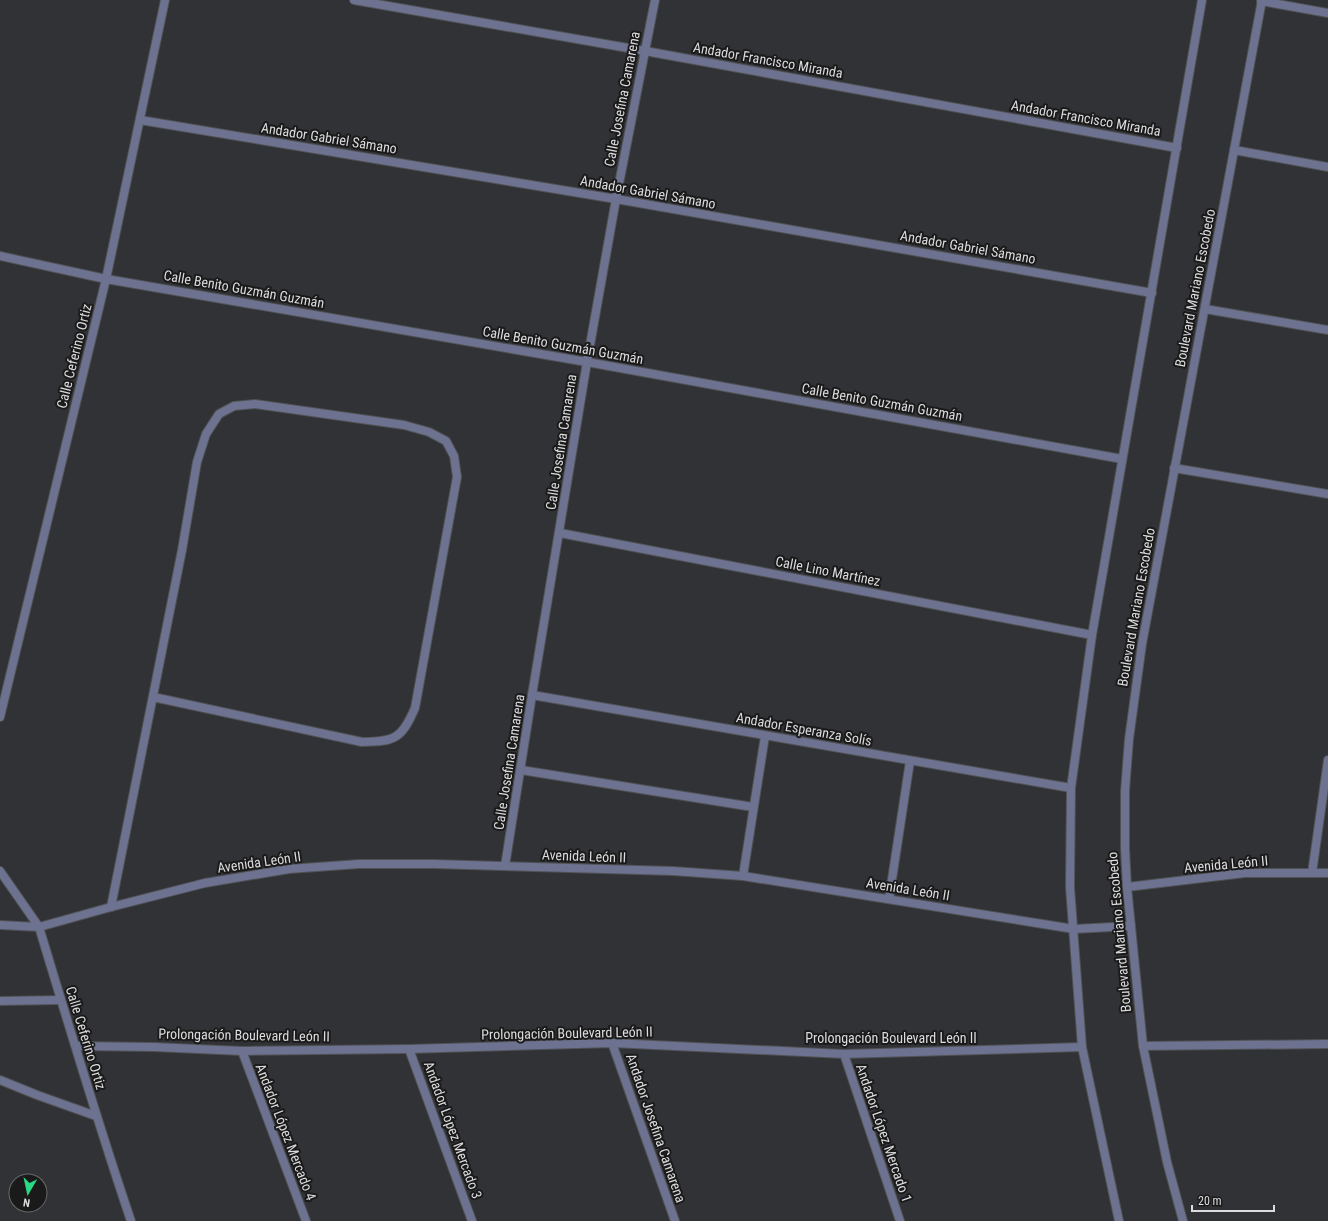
<svg xmlns="http://www.w3.org/2000/svg" width="1328" height="1221" font-family="'Roboto Condensed',sans-serif">
  <style>
    .lines { fill: none; stroke-linecap: round; stroke-linejoin: round }
    .service-casing { stroke: #505153; stroke-width: 10 }
    .pedestrian-casing { stroke: #505153; stroke-width: 10 }
    .minor-casing { stroke: #505153; stroke-width: 10 }
    .tertiary-casing { stroke: #505153; stroke-width: 10 }
    .service { stroke: #6c7290; stroke-width: 8 }
    .pedestrian { stroke: #6c7290; stroke-width: 8 }
    .minor { stroke: #6c7290; stroke-width: 8 }
    .tertiary { stroke: #6c7290; stroke-width: 8 }
    .labels { text-anchor: middle; dominant-baseline: central; stroke-width: 4; stroke-linejoin: round; paint-order: stroke }
    .street-label { font-size: 14px; fill: #dcdcde; stroke: #1a1a1b }
  </style>
  <rect width="100%" height="100%" fill="#313235"/>
  <g class="lines">
    <g class="service-casing">
      <path id="service" d="M 111,907 L 182,550 L 197,462 L 206,434 L 219,414 L 234,406 L 255,404 L 404,425 L 429,432 L 446,441 L 454,456 L 457,477 L 415,708 C 402,738 395,742 362,742 L 153,697"/>
    </g>
    <g class="pedestrian-casing">
      <g id="pedestrian">
        <polyline points="521,770 753,807"/>
        <polyline points="743,876 765,736"/>
        <polyline points="889,899 910,761"/>
      </g>
    </g>
    <g class="minor-casing">
      <g id="minor">
        <polyline points="354,0 645,51 1177,148"/>
        <polyline points="1261,1 1328,13"/>
        <polyline points="140,120 616,199 1152,293"/>
        <polyline points="1234,150 1328,167"/>
        <polyline points="0,256 106,279 587,362 1122,459"/>
        <polyline points="1205,309 1328,330"/>
        <polyline points="1174,468 1328,494"/>
        <polyline points="560,533 1092,635"/>
        <polyline points="532,695 1071,788"/>
        <polyline points="505,866 532,695 587,362 616,199 655,0"/>
        <polyline points="1312,873 1328,760"/>
        <path d="M 0,925 L 39,927 C 69,1026 98,1124 131,1221"/>
        <polyline points="0,1001 61,1000"/>
        <polyline points="612,1043 675,1221"/>
        <polyline points="76,1046 154,1047 242,1051 409,1049 612,1043 844,1054 1082,1047"/>
        <polyline points="1143,1046 1328,1044"/>
        <polyline points="409,1049 472,1221"/>
        <polyline points="242,1051 306,1221"/>
        <polyline points="844,1054 900,1221"/>
        <polyline points="0,1080 37,1095 96,1116"/>
      </g>
    </g>
    <g class="tertiary-casing">
      <g id="tertiary">
        <polyline points="0,717 106,279 165,0"/>
        <polyline points="0,871 39,927 111,907 205,883 289,869 359,864 434,864 673,871 743,876 1074,929 1131,926"/>
        <polyline points="1127,887 1245,873 1328,873"/>
        <polyline points="1119,1221 1082,1047 1070,887 1071,788 1092,635 1202,0"/>
        <polyline points="1183,1221 1167,1162 1143,1046 1127,887 1125,848 1125,791 1129,739 1142,644 1262,0"/>
      </g>
    </g>
    <use href="#service" class="service"/>
    <use href="#pedestrian" class="pedestrian"/>
    <use href="#minor" class="minor"/>
    <use href="#tertiary" class="tertiary"/>
  </g>
  <g class="labels">
    <g class="street-label">
      <text transform="translate(768 60) rotate(10)">Andador Francisco Miranda</text>
      <text transform="translate(622 99) rotate(-79)">Calle Josefina Camarena</text>
      <text transform="translate(1086 118) rotate(10)">Andador Francisco Miranda</text>
      <text transform="translate(329 138) rotate(9)">Andador Gabriel Sámano</text>
      <text transform="translate(648 192) rotate(10)">Andador Gabriel Sámano</text>
      <text transform="translate(968 247) rotate(10)">Andador Gabriel Sámano</text>
      <text transform="translate(1195 288) rotate(-79)">Boulevard Mariano Escobedo</text>
      <text transform="translate(244 289) rotate(10)">Calle Benito Guzmán Guzmán</text>
      <text transform="translate(563 345) rotate(10)">Calle Benito Guzmán Guzmán</text>
      <text transform="translate(74 356) rotate(-76)">Calle Ceferino Ortiz</text>
      <text transform="translate(882 402) rotate(10)">Calle Benito Guzmán Guzmán</text>
      <text transform="translate(561 442) rotate(-81)">Calle Josefina Camarena</text>
      <text transform="translate(828 571) rotate(11)">Calle Lino Martínez</text>
      <text transform="translate(1136 607) rotate(-80)">Boulevard Mariano Escobedo</text>
      <text transform="translate(804 729) rotate(10)">Andador Esperanza Solís</text>
      <text transform="translate(509 762) rotate(-81)">Calle Josefina Camarena</text>
      <text transform="translate(584 856) rotate(2)">Avenida León II</text>
      <text transform="translate(259 862) rotate(-8)">Avenida León II</text>
      <text transform="translate(1226 864) rotate(-5)">Avenida León II</text>
      <text transform="translate(908 889) rotate(9)">Avenida León II</text>
      <text transform="translate(1119 932) rotate(-95)">Boulevard Mariano Escobedo</text>
      <text transform="translate(567 1033) rotate(-1)">Prolongación Boulevard León II</text>
      <text transform="translate(244 1035) rotate(1)">Prolongación Boulevard León II</text>
      <text transform="translate(86 1038) rotate(73)">Calle Ceferino Ortiz</text>
      <text x="891" y="1038">Prolongación Boulevard León II</text>
      <text transform="translate(656 1128) rotate(71)">Andador Josefina Camarena</text>
      <text transform="translate(453 1130) rotate(70)">Andador López Mercado 3</text>
      <text transform="translate(286 1132) rotate(69)">Andador López Mercado 4</text>
      <text transform="translate(884 1133) rotate(71)">Andador López Mercado 1</text>
    </g>
  </g>
  <g transform="translate(28 1193) rotate(189)"><circle r="19" fill="#1a1a1b" stroke="#686869"/>
  <path d="M0-3L7 15L0 10L-7 15Z" fill="#2ad885"/>
  <text y="-6" font-size="11" font-weight="bold" text-anchor="middle" fill="#dcdcde">N</text>
  </g>
  <path d="M1192 1205v6h82v-6" fill="none" stroke="#dcdcde" stroke-width="2"/>
  <text x="1198" y="1205" font-size="12" fill="#dcdcde" stroke="#1a1a1b" stroke-width="3" paint-order="stroke">20 m</text>
</svg>
